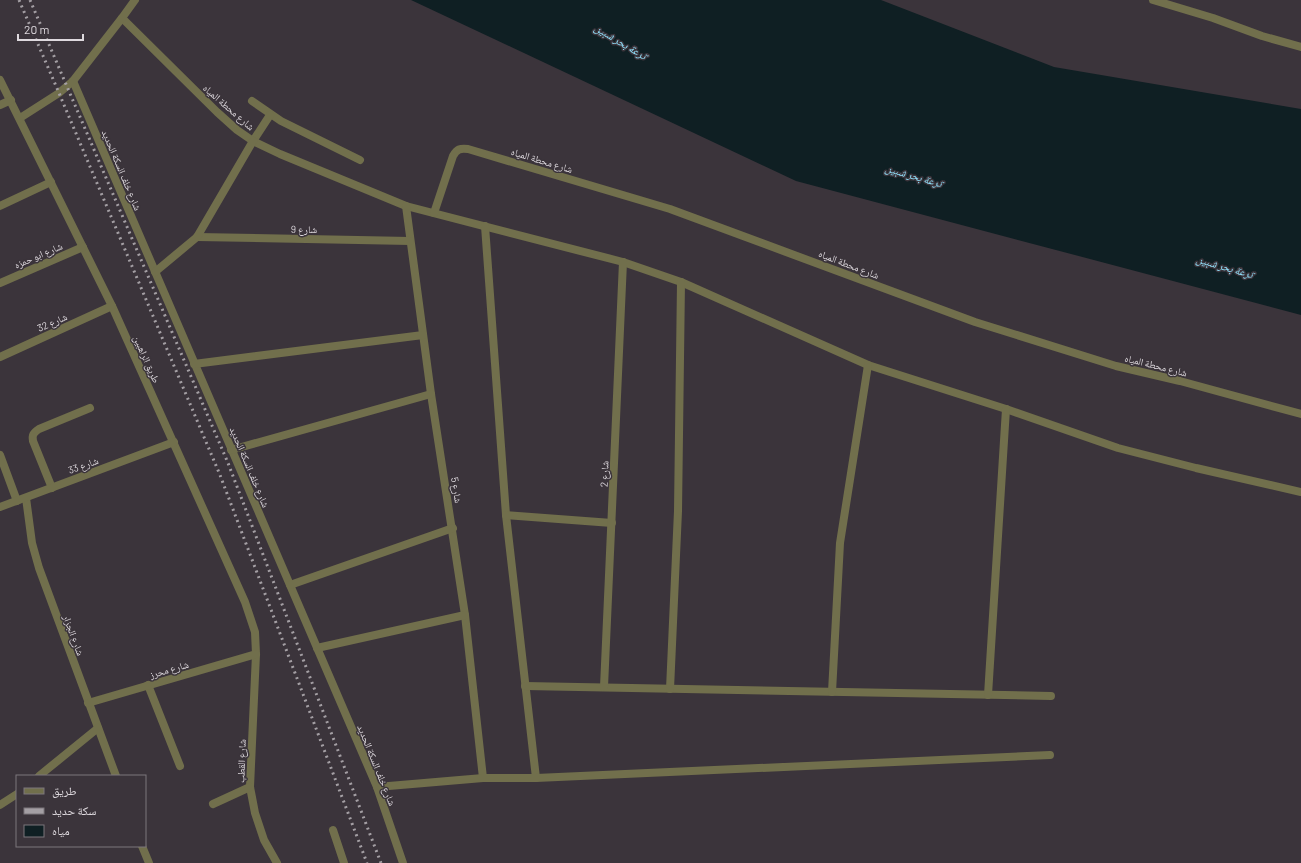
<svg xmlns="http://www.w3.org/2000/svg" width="1301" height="863" font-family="Barlow,'Noto Naskh Arabic',sans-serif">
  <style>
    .water { fill: #0f1f23 }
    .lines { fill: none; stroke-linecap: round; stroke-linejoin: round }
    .service { stroke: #716f4c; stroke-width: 8 }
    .minor { stroke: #716f4c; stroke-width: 8 }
    .rail { stroke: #a49fa4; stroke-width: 3; stroke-dasharray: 2 4; stroke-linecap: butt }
    .labels { text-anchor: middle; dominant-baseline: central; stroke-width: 3; stroke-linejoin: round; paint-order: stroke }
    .street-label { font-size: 10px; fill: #ded9de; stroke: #3b343b }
    .water-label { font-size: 11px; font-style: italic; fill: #90e1fb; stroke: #3b343b }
  </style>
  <rect width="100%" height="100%" fill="#3b343b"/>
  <polygon class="water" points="411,0 881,0 1054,67 1301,109 1301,315 796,181"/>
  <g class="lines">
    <g class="service">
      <polyline points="252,101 281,121 360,160"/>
      <polyline points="253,141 270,115"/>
    </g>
    <g class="minor">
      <polyline points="1153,0 1213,18 1262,36 1301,47"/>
      <polyline points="122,18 217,112 237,130 253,141 280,154 406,206 623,262 681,282 868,365 1006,409 1118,448 1196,468 1301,492"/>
      <polyline points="0,80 112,306 245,602 255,632 256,654 250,787 255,813 264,840 277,863"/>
      <polyline points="73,81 377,787 403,863"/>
      <polyline points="0,105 11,100"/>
      <polyline points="20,118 59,93 73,81 122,18 135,0"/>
      <polyline points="0,206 51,182"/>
      <polyline points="406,206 431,394 465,615 483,778"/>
      <path d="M 434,213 L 453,156 C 457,149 460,148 468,149 L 670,209 L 975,322 L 1116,366 L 1180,381 L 1301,414"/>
      <polyline points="485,226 506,515 536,778"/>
      <polyline points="197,237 410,241"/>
      <polyline points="155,272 197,237 253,141"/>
      <polyline points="0,283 83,247"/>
      <polyline points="0,357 112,306"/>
      <polyline points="194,364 423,335"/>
      <polyline points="231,450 431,394"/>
      <polyline points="0,455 17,501"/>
      <path d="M 52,488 L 33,441 C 32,435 33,433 39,429 L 90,408"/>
      <polyline points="26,498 32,543 39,568 116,776"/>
      <polyline points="0,507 174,442"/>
      <polyline points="506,515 612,523"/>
      <polyline points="290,585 453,528"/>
      <polyline points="317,648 465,615"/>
      <polyline points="148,685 180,766"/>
      <polyline points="525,686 1051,696"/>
      <polyline points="604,687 623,262"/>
      <polyline points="670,689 678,511 681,282"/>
      <polyline points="832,692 840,543 868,365"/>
      <polyline points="988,695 1006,409"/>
      <polyline points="88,703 256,654"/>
      <polyline points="39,776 98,728"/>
      <polyline points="377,787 483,778 536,778 1050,755"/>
      <polyline points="213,804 250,787"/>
      <polyline points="0,805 17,794"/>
      <polyline points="333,830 344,863"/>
      <polyline points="142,846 149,863"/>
    </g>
    <g class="rail">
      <polyline points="19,0 59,93 220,475 367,863"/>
      <polyline points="30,0 228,463 381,863"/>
    </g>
  </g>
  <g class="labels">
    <g class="street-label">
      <text transform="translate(229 107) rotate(41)">شارع محطة المياه</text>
      <text transform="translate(542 160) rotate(17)">شارع محطة المياه</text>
      <text transform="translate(122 170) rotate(67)">شارع خلف السكة الحديد</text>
      <text transform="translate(304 229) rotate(1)">شارع 9</text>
      <text transform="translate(38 255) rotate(-23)">شارع ابو حمزه</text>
      <text transform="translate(849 264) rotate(21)">شارع محطة المياه</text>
      <text transform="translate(52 322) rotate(-24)">شارع 32</text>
      <text transform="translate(147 359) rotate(66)">طريق الراهبين</text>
      <text transform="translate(1156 365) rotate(14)">شارع محطة المياه</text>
      <text transform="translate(83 465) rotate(-20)">شارع 33</text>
      <text transform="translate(250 467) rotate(67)">شارع خلف السكة الحديد</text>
      <text transform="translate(604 474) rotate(-88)">شارع 2</text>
      <text transform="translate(457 490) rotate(81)">شارع 5</text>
      <text transform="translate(74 635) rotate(70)">شارع الجزار</text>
      <text transform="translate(169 669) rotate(-16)">شارع محرز</text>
      <text transform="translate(241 761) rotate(-88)">شارع القطب</text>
      <text transform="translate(377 765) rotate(68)">شارع خلف السكة الحديد</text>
    </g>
    <g class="water-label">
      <text transform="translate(621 41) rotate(31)">ترعة بحر شبين</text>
      <text transform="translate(914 175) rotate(16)">ترعة بحر شبين</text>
      <text transform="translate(1225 266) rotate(16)">ترعة بحر شبين</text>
    </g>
  </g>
  <rect x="16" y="775" width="130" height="72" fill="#3b343b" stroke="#7c767c"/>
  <rect x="24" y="788" width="20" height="6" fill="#716f4c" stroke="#7c767c"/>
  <text x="52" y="795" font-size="12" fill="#ded9de">طريق</text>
  <rect x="24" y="808" width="20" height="6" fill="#a49fa4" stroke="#7c767c"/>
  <text x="52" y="815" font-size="12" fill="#ded9de">سكة حديد</text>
  <rect x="24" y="825" width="20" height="12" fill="#0f1f23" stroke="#7c767c"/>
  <text x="52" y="835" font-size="12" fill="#ded9de">مياه</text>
  <path d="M18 34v6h65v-6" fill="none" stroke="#ded9de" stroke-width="2"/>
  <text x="24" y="34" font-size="12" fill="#ded9de" stroke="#3b343b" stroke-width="3" paint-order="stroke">20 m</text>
</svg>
